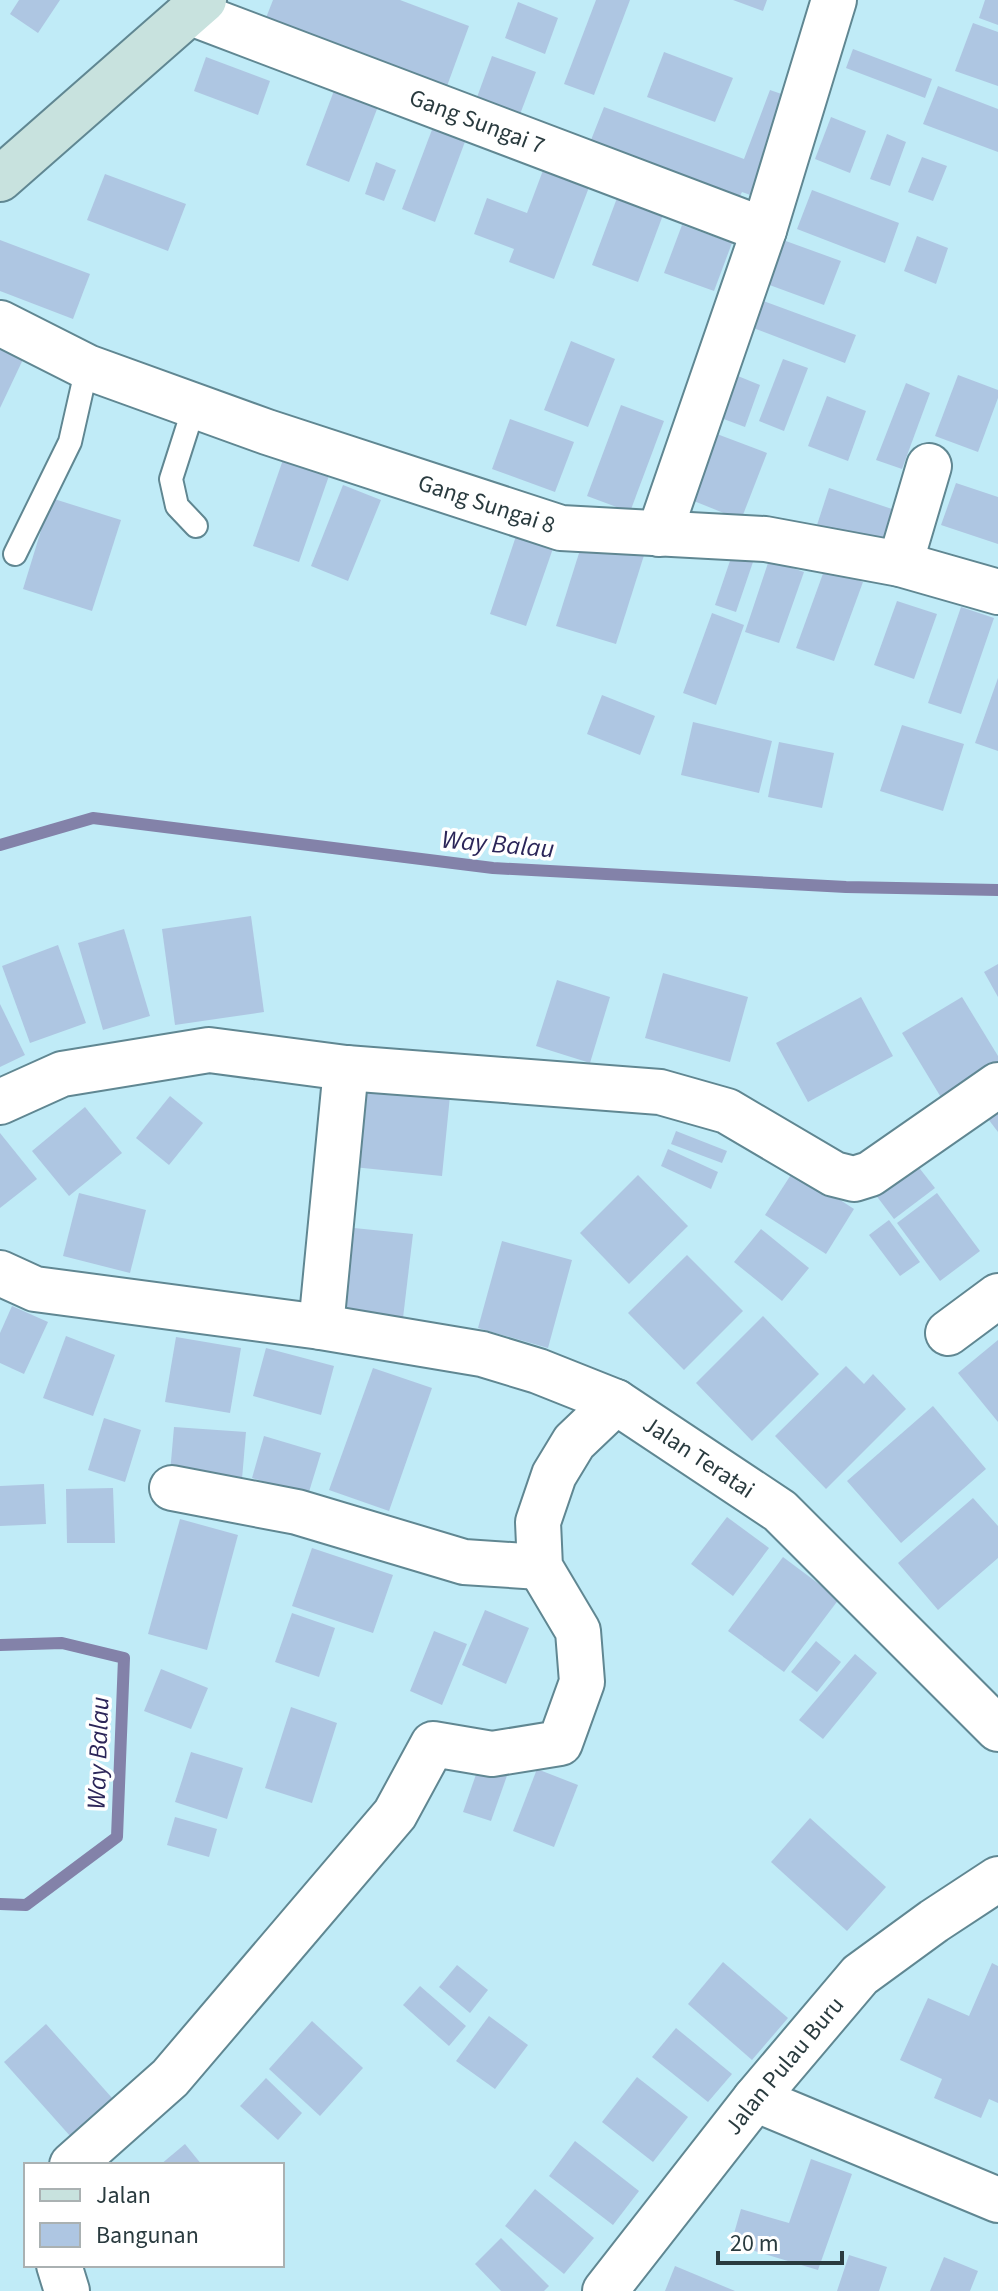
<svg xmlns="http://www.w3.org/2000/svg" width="998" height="2291" font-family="'Source Sans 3',sans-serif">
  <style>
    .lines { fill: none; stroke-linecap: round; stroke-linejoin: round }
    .stream { stroke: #8382a9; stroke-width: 12 }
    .building { fill: #aec6e2 }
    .service-casing { stroke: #608792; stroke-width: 26 }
    .minor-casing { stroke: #608792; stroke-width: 48 }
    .secondary-casing { stroke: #608792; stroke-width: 48 }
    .service { stroke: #fff; stroke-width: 22 }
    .minor { stroke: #fff; stroke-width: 44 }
    .secondary { stroke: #c8e2de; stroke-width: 44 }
    .labels { text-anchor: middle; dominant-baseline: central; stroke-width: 7; stroke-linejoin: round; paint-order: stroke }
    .street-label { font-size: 24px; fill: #2a3b3f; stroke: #fff }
    .water-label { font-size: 26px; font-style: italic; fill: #2c2659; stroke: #fff }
  </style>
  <rect width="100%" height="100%" fill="#c0ebf7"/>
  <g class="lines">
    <g class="stream">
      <polyline points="0,845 93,818 493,868 846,887 998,890"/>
      <polyline points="0,1645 62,1643 124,1658 117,1837 26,1905 0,1904"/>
    </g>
  </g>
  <g class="building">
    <polygon points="19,0 60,0 38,33 10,14"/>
    <polygon points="273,0 400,0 469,26 443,97 262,28"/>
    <polygon points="596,0 630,0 594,95 564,84"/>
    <polygon points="733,0 767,0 763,11"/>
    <polygon points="985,0 998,0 998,25 979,18"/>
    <polygon points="518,2 558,18 545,54 505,38"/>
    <polygon points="973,23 998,32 998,86 955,71"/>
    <polygon points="853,49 932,79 925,98 846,68"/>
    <polygon points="664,52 733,78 715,122 647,97"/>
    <polygon points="492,56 536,72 519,117 476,100"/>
    <polygon points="206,57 270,81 258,115 194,91"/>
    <polygon points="338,80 382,96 349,182 306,165"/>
    <polygon points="938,86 998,109 998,152 923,124"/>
    <polygon points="770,90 793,98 756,197 742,192 740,196 591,140 604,107 744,159"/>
    <polygon points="831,117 866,131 850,173 815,159"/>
    <polygon points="433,127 466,139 435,222 402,209"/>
    <polygon points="887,134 906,142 890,186 870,179"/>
    <polygon points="922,157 947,166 933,201 908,192"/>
    <polygon points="376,162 396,170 384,201 365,194"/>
    <polygon points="545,165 591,182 554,279 509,262 514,249 474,234 487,198 527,213"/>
    <polygon points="105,174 186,204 168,251 87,220"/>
    <polygon points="812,190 899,223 885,263 797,229"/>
    <polygon points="617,198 663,215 638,282 592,265"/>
    <polygon points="682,225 732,243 714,291 664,273"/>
    <polygon points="772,236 841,261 824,305 756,280"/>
    <polygon points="917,236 948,248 936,284 904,271"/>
    <polygon points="0,240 90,274 73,319 0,291"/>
    <polygon points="758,299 856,335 845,363 748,326"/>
    <polygon points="0,338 27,351 0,408"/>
    <polygon points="571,341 615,359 588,427 544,410"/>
    <polygon points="783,359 808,368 784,431 759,421"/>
    <polygon points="728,372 760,385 745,427 713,415"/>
    <polygon points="958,375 998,390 998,398 978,452 935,436"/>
    <polygon points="906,383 930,393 902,469 876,460"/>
    <polygon points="827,396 866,411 848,461 808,446"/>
    <polygon points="621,405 664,421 630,512 587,496"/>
    <polygon points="510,419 574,442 555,492 492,469"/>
    <polygon points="709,431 767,453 741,520 684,497"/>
    <polygon points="285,454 331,470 299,562 253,546"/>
    <polygon points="956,483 998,497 998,544 941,525"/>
    <polygon points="343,485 381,500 348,581 311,566"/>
    <polygon points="829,488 898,511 886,548 817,525"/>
    <polygon points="51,498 121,520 92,611 23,589"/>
    <polygon points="521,521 558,534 526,626 490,614"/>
    <polygon points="586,531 646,549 616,644 556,626"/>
    <polygon points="733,552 754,559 736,612 715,605"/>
    <polygon points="769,560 804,572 779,643 745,632"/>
    <polygon points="825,568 863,582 834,661 796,648"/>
    <polygon points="897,601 937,614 914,679 874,665"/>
    <polygon points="961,607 994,618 961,714 928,703"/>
    <polygon points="712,613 744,625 716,705 683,693"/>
    <polygon points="998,678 998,751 975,743"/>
    <polygon points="602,695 655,716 640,755 587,734"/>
    <polygon points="693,722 772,741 759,793 681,775"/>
    <polygon points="902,725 964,744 943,811 880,791"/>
    <polygon points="779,742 834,753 822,808 768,797"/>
    <polygon points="251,916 264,1012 175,1025 162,929"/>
    <polygon points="124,929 150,1016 103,1030 78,943"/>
    <polygon points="58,945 86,1023 30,1043 2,966"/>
    <polygon points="998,964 998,997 984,972"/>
    <polygon points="663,973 748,997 730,1062 645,1038"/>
    <polygon points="557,980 610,997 590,1063 536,1046"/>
    <polygon points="861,997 893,1056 808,1102 776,1043"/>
    <polygon points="962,997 998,1056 998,1072 945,1104 902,1033"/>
    <polygon points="0,1004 25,1055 0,1067"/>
    <polygon points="362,1086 450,1096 442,1176 353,1167"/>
    <polygon points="170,1096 203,1123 169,1165 136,1138"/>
    <polygon points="998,1098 998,1132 982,1111"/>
    <polygon points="85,1107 122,1153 69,1196 32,1151"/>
    <polygon points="676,1131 727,1151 722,1163 671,1144"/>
    <polygon points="0,1133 37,1179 0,1208"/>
    <polygon points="668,1149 718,1172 711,1189 661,1166"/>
    <polygon points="913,1160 935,1188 894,1219 872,1190"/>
    <polygon points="794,1170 854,1209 826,1254 765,1215"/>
    <polygon points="638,1175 688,1226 629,1284 580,1233"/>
    <polygon points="79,1193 146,1210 130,1273 63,1256"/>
    <polygon points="937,1193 980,1251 940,1281 897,1223"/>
    <polygon points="889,1220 920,1262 900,1276 869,1235"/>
    <polygon points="354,1228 413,1234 403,1318 344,1311"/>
    <polygon points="761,1229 809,1268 782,1301 734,1262"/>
    <polygon points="502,1241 572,1260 548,1348 478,1328"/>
    <polygon points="687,1255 743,1311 684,1370 628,1313"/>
    <polygon points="12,1306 48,1322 24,1374 0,1363 0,1333"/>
    <polygon points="763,1316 819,1374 752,1441 696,1383"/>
    <polygon points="66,1336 115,1355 93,1416 43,1398"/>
    <polygon points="176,1337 241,1348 230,1413 165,1402"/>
    <polygon points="998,1340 998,1422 958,1373"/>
    <polygon points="266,1348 334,1366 321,1415 253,1396"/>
    <polygon points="846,1366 864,1384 873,1374 906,1409 826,1489 775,1436"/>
    <polygon points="373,1368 432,1388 389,1511 329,1490"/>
    <polygon points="933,1406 986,1469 901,1543 847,1481"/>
    <polygon points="104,1418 141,1430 125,1482 88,1470"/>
    <polygon points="174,1427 246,1432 242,1479 170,1473"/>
    <polygon points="264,1436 321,1453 308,1495 252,1478"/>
    <polygon points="44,1484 46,1524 0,1526 0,1486"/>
    <polygon points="113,1488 115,1543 67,1543 66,1489"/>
    <polygon points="973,1498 998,1526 998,1558 938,1610 898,1563"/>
    <polygon points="727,1517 769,1548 733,1596 691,1564"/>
    <polygon points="180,1519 238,1535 207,1650 148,1634"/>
    <polygon points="312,1548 393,1575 373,1633 292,1606"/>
    <polygon points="783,1557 839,1599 784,1672 728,1631"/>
    <polygon points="485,1610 529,1628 506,1684 462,1665"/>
    <polygon points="292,1613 335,1628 319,1677 275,1662"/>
    <polygon points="434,1631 467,1644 442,1705 410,1691"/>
    <polygon points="816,1641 841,1662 817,1692 791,1672"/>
    <polygon points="855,1654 877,1673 823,1739 799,1720"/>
    <polygon points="161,1669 208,1688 191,1729 144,1711"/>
    <polygon points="291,1707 337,1723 312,1803 265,1788"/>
    <polygon points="191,1752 243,1768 227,1819 175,1802"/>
    <polygon points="481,1760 509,1770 491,1821 463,1812"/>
    <polygon points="537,1769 578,1785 554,1847 513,1831"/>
    <polygon points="175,1817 217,1829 209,1857 167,1845"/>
    <polygon points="810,1818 886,1887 847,1931 771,1862"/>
    <polygon points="723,1962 788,2018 752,2060 688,2004"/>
    <polygon points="992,1963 998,1966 998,2103 989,2099 981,2118 934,2098 942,2079 900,2060 928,1998 969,2016"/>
    <polygon points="457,1965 488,1990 470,2013 439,1987"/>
    <polygon points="420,1986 466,2026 449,2046 403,2005"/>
    <polygon points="489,2016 528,2045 495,2089 456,2061"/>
    <polygon points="312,2021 363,2068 320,2116 269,2069"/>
    <polygon points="46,2024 113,2099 71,2137 4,2062"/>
    <polygon points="676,2028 732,2074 708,2102 652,2057"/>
    <polygon points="637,2077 688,2117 653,2162 602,2122"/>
    <polygon points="266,2078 302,2113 278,2140 240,2106"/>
    <polygon points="575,2141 639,2191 613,2225 549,2176"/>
    <polygon points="185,2144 202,2165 160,2165"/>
    <polygon points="811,2159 852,2174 818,2270 731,2244 741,2209 789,2223"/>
    <polygon points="535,2189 594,2238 564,2274 505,2226"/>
    <polygon points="501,2238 549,2286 544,2291 501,2291 475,2264"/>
    <polygon points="849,2255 887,2267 879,2291 837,2291"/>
    <polygon points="944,2257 978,2271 970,2291 930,2291"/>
    <polygon points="675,2266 735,2291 665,2291"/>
  </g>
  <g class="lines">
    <g class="service-casing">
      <g id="service">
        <polyline points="195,404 171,479 177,506 196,526"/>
        <polyline points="15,554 70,442 87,367"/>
      </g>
    </g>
    <g class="minor-casing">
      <g id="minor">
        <path id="s1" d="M 191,13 L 764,230"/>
        <path id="s2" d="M 0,323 L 87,367 L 267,432 L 561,528 L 765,539 L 900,564 L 998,592"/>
        <polyline points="659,534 764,230 834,0"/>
        <polyline points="900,564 929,466"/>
        <polyline points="0,1102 62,1074 209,1050 346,1068 660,1092 727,1111 834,1174 854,1179 870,1174 998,1085"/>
        <path id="s3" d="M 0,1273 L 35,1289 L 321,1327 L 482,1354 L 538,1371 L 616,1402 L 780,1511 L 998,1729"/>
        <polyline points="321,1327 346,1068"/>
        <polyline points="948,1333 998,1296"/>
        <polyline points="172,1488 297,1512 464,1562 540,1567"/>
        <polyline points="755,2099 998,2200"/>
        <polyline points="72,2165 170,2078 395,1814 433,1744 492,1754 560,1743 582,1682 578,1631 540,1567 538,1522 554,1475 574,1442 616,1402"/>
        <polyline points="59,2265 67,2291"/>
        <path id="s4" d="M 605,2291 L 755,2099 L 860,1975 L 934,1921 L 998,1879"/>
      </g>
    </g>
    <g class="secondary-casing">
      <polyline id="secondary" points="0,179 204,0"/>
    </g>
    <use href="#service" class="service"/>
    <use href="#minor" class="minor"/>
    <use href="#secondary" class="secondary"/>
  </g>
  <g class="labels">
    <g class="street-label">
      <text stroke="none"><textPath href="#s1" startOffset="306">Gang Sungai 7</textPath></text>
      <text stroke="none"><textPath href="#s2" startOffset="520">Gang Sungai 8</textPath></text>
      <text stroke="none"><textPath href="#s3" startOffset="732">Jalan Teratai</textPath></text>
      <text stroke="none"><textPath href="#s4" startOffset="288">Jalan Pulau Buru</textPath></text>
    </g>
    <g class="water-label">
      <text transform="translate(498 844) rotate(5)">Way Balau</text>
      <text transform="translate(98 1753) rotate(-88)">Way Balau</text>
    </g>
  </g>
  <rect x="24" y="2163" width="260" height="104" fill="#ffffff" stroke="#aab1b2" stroke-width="2"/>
  <rect x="40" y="2189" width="40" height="12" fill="#c8e2de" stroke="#aab1b2" stroke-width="2"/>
  <text x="96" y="2203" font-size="24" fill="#2a3b3f">Jalan</text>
  <rect x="40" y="2223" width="40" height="24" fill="#aec6e2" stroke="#aab1b2" stroke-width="2"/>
  <text x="96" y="2243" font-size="24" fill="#2a3b3f">Bangunan</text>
  <path d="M718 2251v12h124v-12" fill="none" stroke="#2a3b3f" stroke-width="4"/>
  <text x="730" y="2251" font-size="24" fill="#2a3b3f" stroke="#ffffff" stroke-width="6" paint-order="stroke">20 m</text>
</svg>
